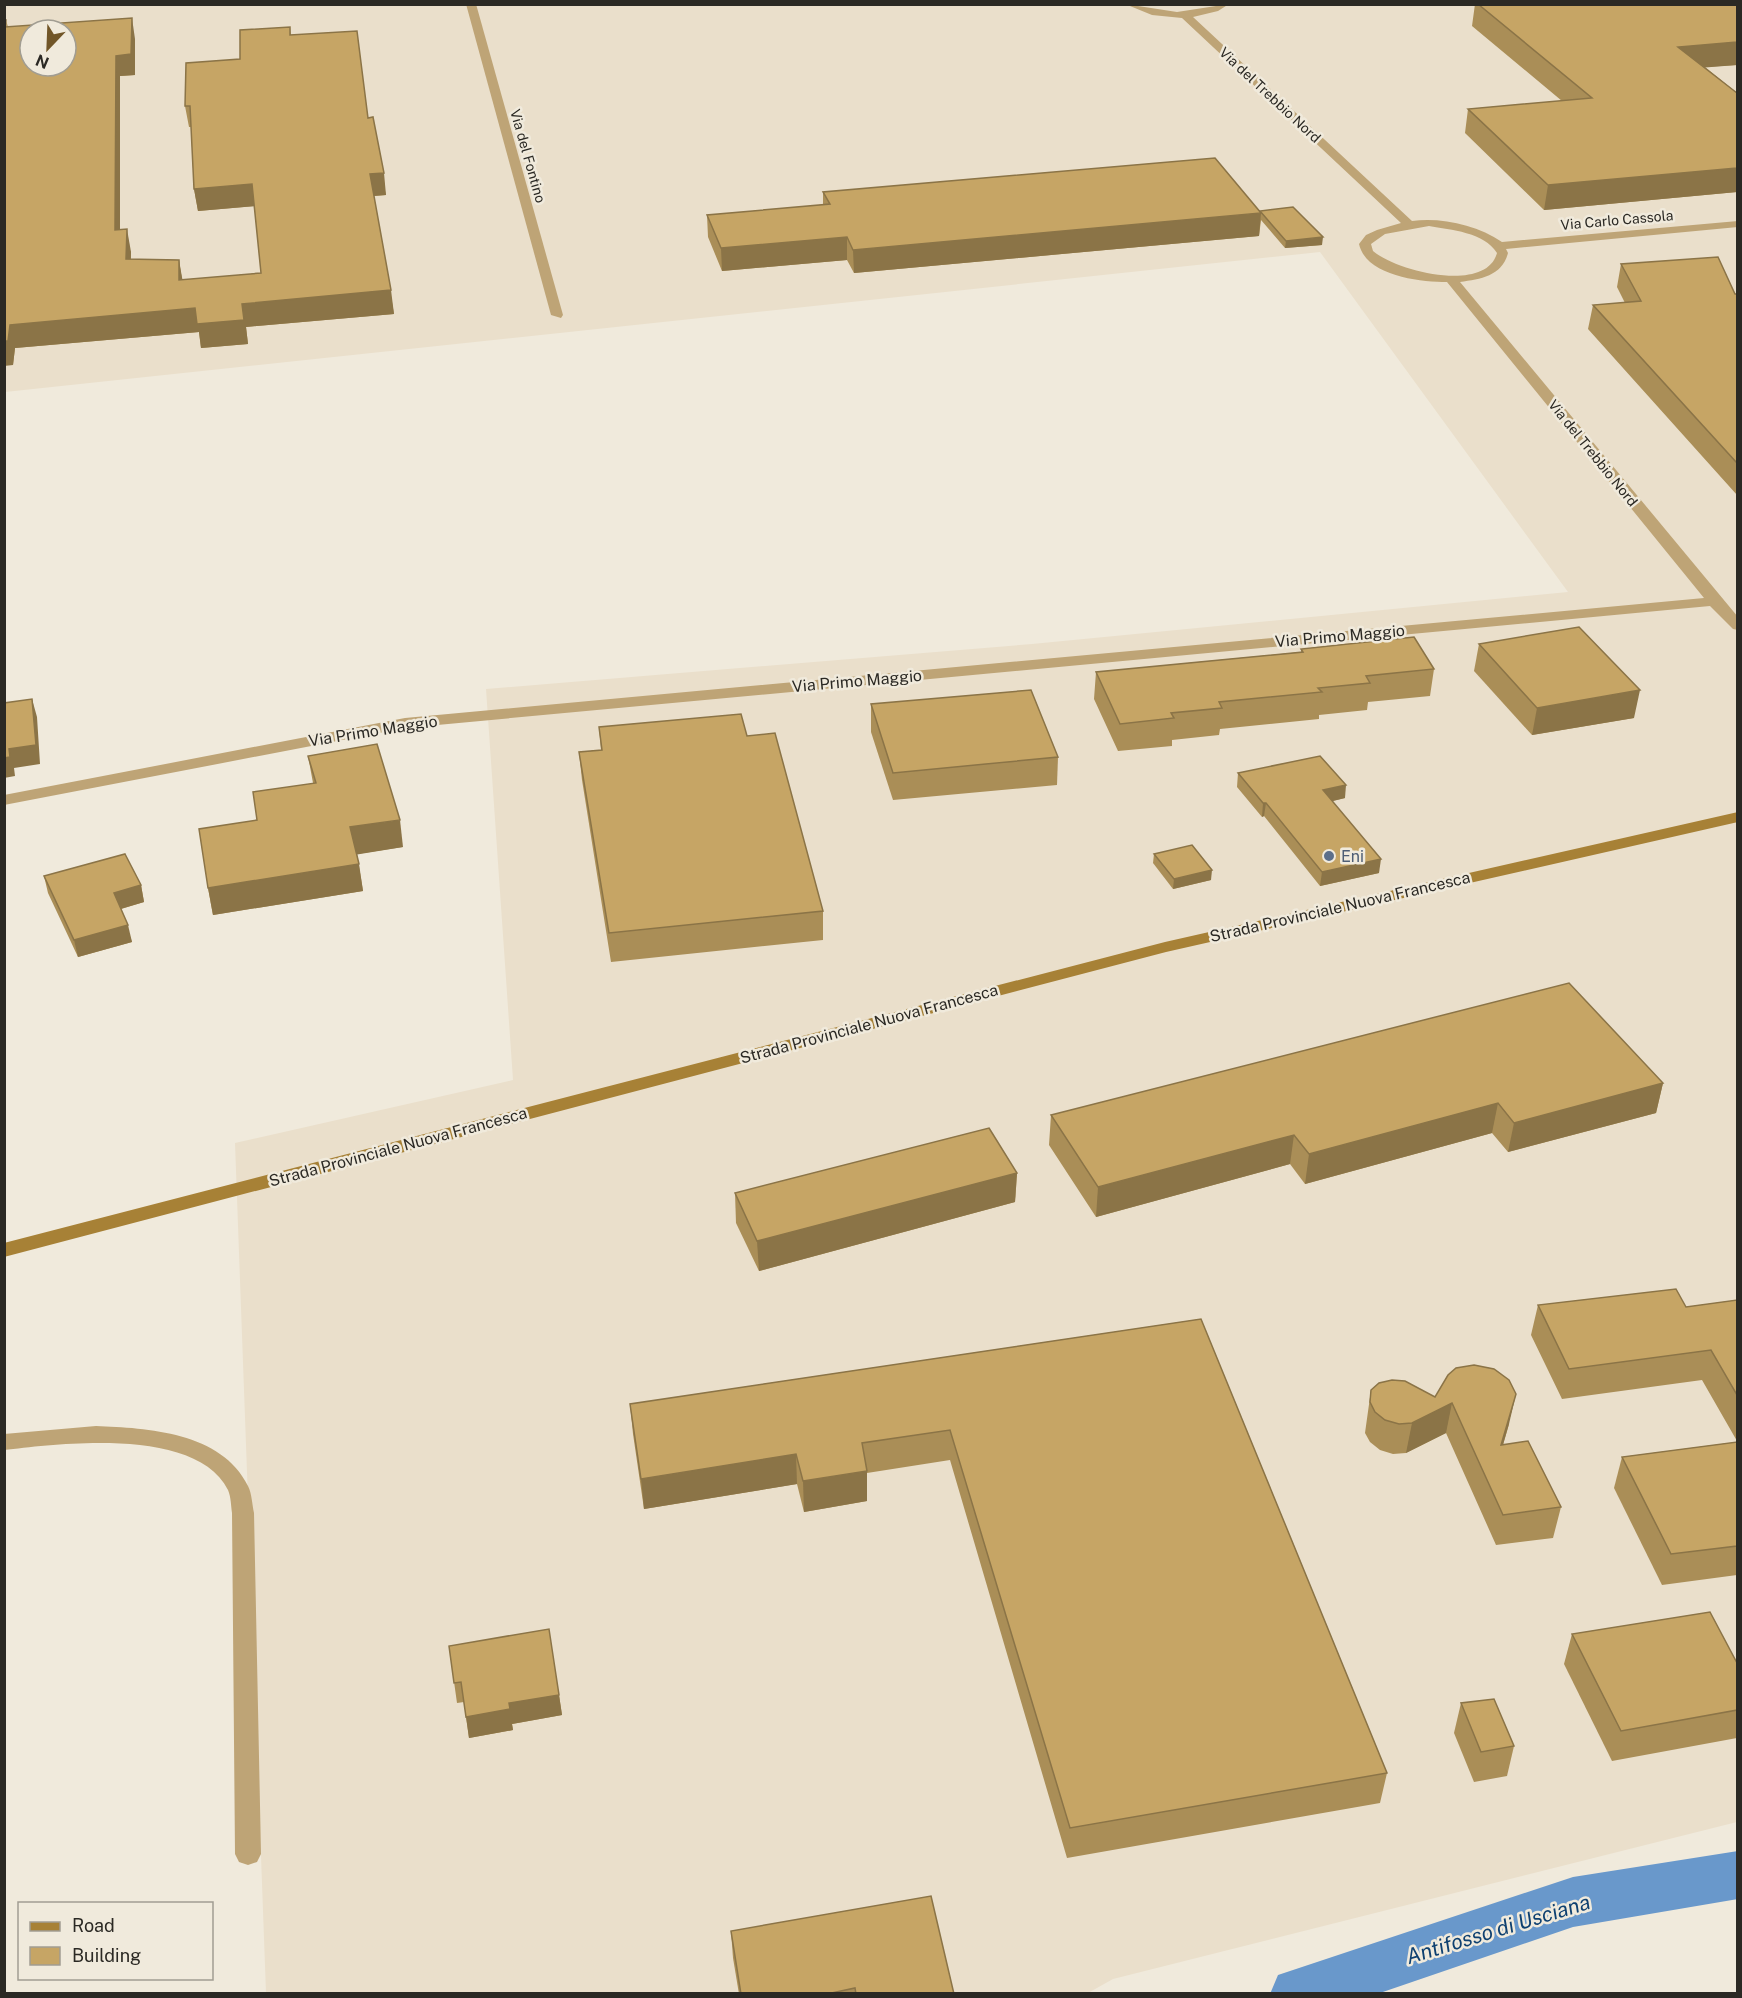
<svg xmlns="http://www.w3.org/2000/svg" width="1742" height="1998" font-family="'Public Sans',sans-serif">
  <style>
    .built { fill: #eadfcb; fill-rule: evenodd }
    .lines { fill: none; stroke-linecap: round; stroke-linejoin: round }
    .canal { fill: #6998cb; fill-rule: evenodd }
    .minor { fill: #bea476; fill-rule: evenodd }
    .secondary { fill: #a78136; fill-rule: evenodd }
    .wall { fill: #aa8e57 }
    .shaded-wall { fill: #8b7447 }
    .building { fill: #c6a565; stroke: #8b7447; stroke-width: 1.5; fill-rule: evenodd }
    .service-dot { fill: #5c6f8a; stroke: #f0eadc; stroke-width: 2 }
    .labels { text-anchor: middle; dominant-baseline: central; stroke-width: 5; stroke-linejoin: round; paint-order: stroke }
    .far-street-label { font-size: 14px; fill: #2b2924; stroke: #f0eadc }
    .street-label { font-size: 16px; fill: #2b2924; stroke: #f0eadc }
    .service-label { font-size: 16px; fill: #4e5e75; stroke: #f0eadc; text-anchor: start }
    .near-water-label { font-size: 21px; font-style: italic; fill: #0e4070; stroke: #f0eadc }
  </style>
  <rect width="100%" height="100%" fill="#f0eadc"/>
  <path class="built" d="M 4,5 L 1737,5 L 1737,1822 L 1113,1979 L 1088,1993 L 266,1993 L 235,1143 L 513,1080 L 486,689 L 1032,644 L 1568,592 L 1320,252 L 5,392 ZM 30,30 L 66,30 L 66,66 L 30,66 Z"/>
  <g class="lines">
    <polygon class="canal" points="1738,1851 1738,1899 1573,1927 1377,1994 1270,1994 1278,1975 1573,1877"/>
    <g class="minor">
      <polygon points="466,4 476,4 563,315 561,318 551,315"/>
      <path d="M 1125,4 L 1177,12 L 1229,4 L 1218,11 L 1193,17 L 1412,221 C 1441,217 1477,225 1502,242 L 1738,221 L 1738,227 L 1506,249 L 1508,253 C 1502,276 1481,279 1460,282 L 1738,617 L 1738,630 L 1733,629 L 1710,606 L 405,728 L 4,805 L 4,795 L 405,718 L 1704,598 L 1447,282 C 1420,282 1366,276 1359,244 L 1366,235 L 1377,230 L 1401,223 L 1182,18 L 1152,15 ZM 1429,226 C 1451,230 1484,232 1497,253 C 1486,294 1396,271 1373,251 L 1371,244 L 1385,234 Z"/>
      <path d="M 96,1426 C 147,1428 222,1432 248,1486 C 252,1494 252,1504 254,1513 L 261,1854 L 257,1862 L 248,1865 L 239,1862 L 235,1854 L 232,1513 C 231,1506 231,1497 228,1490 C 197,1427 62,1443 4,1450 L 4,1434 Z"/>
    </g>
    <polygon class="secondary" points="1738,812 1738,822 1166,952 4,1257 4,1243 1165,942"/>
  </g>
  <g class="wall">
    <polygon points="1475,4 1737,4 1737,65 1705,67 1737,93 1737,192 1544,210 1465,133 1468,109 1562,101 1472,26"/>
    <polygon points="6,20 8,27 135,39 135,75 120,76 120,230 131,252 131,259 179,260 182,280 261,273 255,206 198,211 194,189 191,127 189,127 185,106 240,59 290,27 291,35 368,118 386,195 374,196 394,314 246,327 248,344 201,348 199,332 15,348 13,365"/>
    <polygon points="823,192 1259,211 1322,245 1285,248 1261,220 1259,236 854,273 847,260 722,271 708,237 707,215 823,205"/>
    <polygon points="1621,264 1735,294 1737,294 1737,495 1588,329 1593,305 1625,303 1617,287"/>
    <polygon points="1479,644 1634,718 1532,735 1474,671"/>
    <polygon points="1301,649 1434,669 1430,696 1368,702 1367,710 1319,715 1319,719 1220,729 1219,735 1172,740 1172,746 1118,751 1094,699 1096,672 1301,652"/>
    <polygon points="871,704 1058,757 1057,785 893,800 871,732"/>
    <polygon points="599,727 747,736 823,911 823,940 611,962 582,780 579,752 601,750"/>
    <polygon points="308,756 403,847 357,854 363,891 213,915 208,888 257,820 313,783"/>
    <polygon points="1238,773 1345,798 1332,801 1379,873 1320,886 1264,816 1262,817 1237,787"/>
    <polygon points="1154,854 1211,880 1173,889 1153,863"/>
    <polygon points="44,876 141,885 144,902 121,909 132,942 78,957 48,893"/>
    <polygon points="1663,1083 1656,1113 1508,1152 1492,1133 1305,1184 1290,1164 1096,1217 1049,1145 1051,1115"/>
    <polygon points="1017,1173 1015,1202 759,1271 736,1223 735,1193"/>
    <polygon points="1737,1300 1737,1441 1702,1380 1562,1399 1531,1335 1538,1305 1686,1307"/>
    <polygon points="1201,1319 1387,1773 1380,1803 1067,1858 950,1460 867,1473 867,1501 804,1512 797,1484 644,1509 633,1434 630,1404"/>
    <polygon points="1371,1390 1435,1397 1509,1424 1503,1445 1561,1507 1553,1538 1496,1545 1446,1433 1406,1453 1393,1454 1380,1450 1370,1442 1365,1433"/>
    <polygon points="1737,1442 1737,1575 1662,1585 1614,1488 1622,1457"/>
    <polygon points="1572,1634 1737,1663 1737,1738 1612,1761 1564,1664"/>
    <polygon points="449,1646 559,1695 562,1715 512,1724 513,1730 469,1738 464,1702 457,1703"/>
    <polygon points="1461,1703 1514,1746 1507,1776 1474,1782 1454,1733"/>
    <polygon points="731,1931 954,1994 739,1994 733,1958"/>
  </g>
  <g class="shaded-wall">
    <polygon points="132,18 135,39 135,75 120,76 120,253 115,230 116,56"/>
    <polygon points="1737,42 1737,65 1673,70 1678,47"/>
    <polygon points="1737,168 1737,192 1544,210 1548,185"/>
    <polygon points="384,173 386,195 373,196 370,174"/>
    <polygon points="252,184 256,206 198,211 194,189"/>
    <polygon points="1261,213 1259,236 854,273 853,250"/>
    <polygon points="127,229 131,252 130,282 126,259"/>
    <polygon points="847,237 847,260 722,271 721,248"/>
    <polygon points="1323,237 1322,245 1285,248 1286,241"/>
    <polygon points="179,260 183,283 179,280"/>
    <polygon points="391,290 394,314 246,327 248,344 201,348 199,332 15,348 13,365 4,366 4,341 10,325"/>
    <polygon points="1640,690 1634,718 1532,735 1537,708"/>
    <polygon points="32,699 37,717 40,764 14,768 15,776 4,778 4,758"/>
    <polygon points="1346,785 1345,798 1321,804 1323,790"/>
    <polygon points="1263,803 1266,803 1264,816 1262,817"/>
    <polygon points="400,820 403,847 354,855 350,827"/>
    <polygon points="1381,859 1379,873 1320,886 1322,872"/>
    <polygon points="359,864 363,891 213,915 208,888"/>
    <polygon points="1212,870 1211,880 1173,889 1174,879"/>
    <polygon points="141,885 144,902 117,910 114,893"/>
    <polygon points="128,925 132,942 78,957 74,940"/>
    <polygon points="1663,1083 1656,1113 1508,1152 1514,1123"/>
    <polygon points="1498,1103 1492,1133 1305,1184 1309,1154"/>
    <polygon points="1294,1135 1290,1164 1096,1217 1098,1187"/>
    <polygon points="1017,1173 1015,1202 759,1271 757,1241"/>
    <polygon points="1516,1394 1509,1424 1494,1475 1501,1445"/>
    <polygon points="1452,1403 1446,1433 1406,1453 1412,1423"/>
    <polygon points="796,1454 797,1484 644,1509 641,1479"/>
    <polygon points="867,1471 867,1501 804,1512 803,1481"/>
    <polygon points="559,1695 562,1715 512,1724 513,1730 469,1738 466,1717 509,1703"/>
  </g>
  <g class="building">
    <polygon points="1478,4 1737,4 1737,42 1678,47 1737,93 1737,168 1548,185 1468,109 1592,98"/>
    <path d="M 132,18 L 131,54 L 116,56 L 115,230 L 127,229 L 126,259 L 179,260 L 179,280 L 261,273 L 252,184 L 194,189 L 190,106 L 185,106 L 186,63 L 240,59 L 240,30 L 290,27 L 290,35 L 357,31 L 368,118 L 373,117 L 384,173 L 370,174 L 391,290 L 242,304 L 244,320 L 197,324 L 195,308 L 10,325 L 8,341 L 4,341 L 4,20 L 6,20 L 5,27 ZM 30,30 L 66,30 L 66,66 L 30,66 Z"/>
    <polygon points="1215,158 1261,213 853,250 847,237 721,248 707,215 830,204 823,192"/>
    <polygon points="1293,207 1323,237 1286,241 1260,211"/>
    <polygon points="1718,257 1735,294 1737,294 1737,463 1593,305 1641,301 1621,264"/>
    <polygon points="1579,627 1640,690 1537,708 1479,644"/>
    <polygon points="1414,637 1434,669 1366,676 1370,683 1318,688 1322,692 1219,702 1222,708 1171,713 1174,718 1120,724 1096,672 1303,652 1301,649"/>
    <polygon points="1031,690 1058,757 893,773 871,704"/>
    <polygon points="32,699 36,745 9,749 10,757 4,758 4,703"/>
    <polygon points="741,714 747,736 775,733 823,911 609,933 579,752 602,750 599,727"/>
    <polygon points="377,744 400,820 350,827 359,864 208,888 199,829 257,820 253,792 316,783 308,756"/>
    <polygon points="1320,756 1346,785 1323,790 1381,859 1322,872 1266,803 1263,803 1238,773"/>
    <polygon points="1192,845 1212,870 1174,879 1154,854"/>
    <polygon points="125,854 141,885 114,893 128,925 74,940 44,876"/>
    <polygon points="1569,983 1663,1083 1514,1123 1498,1103 1309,1154 1294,1135 1098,1187 1051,1115"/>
    <polygon points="989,1128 1017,1173 757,1241 735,1193"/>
    <polygon points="1676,1289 1686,1307 1737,1300 1737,1395 1711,1350 1569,1369 1538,1305"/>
    <polygon points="1201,1319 1387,1773 1070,1828 950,1430 862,1443 867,1471 803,1481 796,1454 641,1479 630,1404"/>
    <polygon points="1474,1365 1494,1369 1509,1380 1516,1394 1501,1445 1528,1441 1561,1507 1503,1515 1452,1403 1412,1423 1399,1424 1385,1420 1375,1412 1370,1402 1371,1390 1379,1383 1392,1380 1405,1381 1435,1397 1448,1375 1456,1368"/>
    <polygon points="1737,1442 1737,1546 1671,1554 1622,1457"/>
    <polygon points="1710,1612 1737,1663 1737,1710 1621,1731 1572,1634"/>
    <polygon points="549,1629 559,1695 509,1703 510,1709 466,1717 461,1682 454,1683 449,1646"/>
    <polygon points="1494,1699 1514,1746 1481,1752 1461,1703"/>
    <polygon points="931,1896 954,1994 856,1994 855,1988 827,1994 741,1994 731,1931"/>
  </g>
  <circle class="service-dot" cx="1329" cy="856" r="6"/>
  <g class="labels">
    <g class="far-street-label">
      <text transform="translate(1270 95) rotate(43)">Via del Trebbio Nord</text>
      <text transform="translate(528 156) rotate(74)">Via del Fontino</text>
      <text transform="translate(1617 220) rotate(-5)">Via Carlo Cassola</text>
      <text transform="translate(1593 453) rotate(51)">Via del Trebbio Nord</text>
    </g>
    <g class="street-label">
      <text transform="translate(1340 636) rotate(-5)">Via Primo Maggio</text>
      <text transform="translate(857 681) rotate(-5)">Via Primo Maggio</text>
      <text transform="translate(373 731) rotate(-9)">Via Primo Maggio</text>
      <text transform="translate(1340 907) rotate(-13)">Strada Provinciale Nuova Francesca</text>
      <text transform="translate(869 1024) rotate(-15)">Strada Provinciale Nuova Francesca</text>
      <text transform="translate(398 1147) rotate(-15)">Strada Provinciale Nuova Francesca</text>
    </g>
    <g class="service-label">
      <text x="1341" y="856">Eni</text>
    </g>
    <g class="near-water-label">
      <text transform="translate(1498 1929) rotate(-17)">Antifosso di Usciana</text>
    </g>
  </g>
  <rect width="1742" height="1998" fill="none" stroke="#2b2924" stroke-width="12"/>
  <rect x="18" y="1902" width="195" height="78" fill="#f0eadc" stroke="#a19d92" stroke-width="1.5"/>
  <rect x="30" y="1922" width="30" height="9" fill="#a78136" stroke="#a19d92" stroke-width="1.5"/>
  <text x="72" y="1932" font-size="18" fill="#2b2924">Road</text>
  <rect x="30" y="1947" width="30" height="18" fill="#c6a565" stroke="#a19d92" stroke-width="1.5"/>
  <text x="72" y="1962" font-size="18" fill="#2b2924">Building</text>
  <g transform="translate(48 48) rotate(203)"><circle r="28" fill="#f0eadc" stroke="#a19d92" stroke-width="1.5"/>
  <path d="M0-4.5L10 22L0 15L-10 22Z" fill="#715628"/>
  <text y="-9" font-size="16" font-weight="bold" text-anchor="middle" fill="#2b2924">N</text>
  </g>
</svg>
